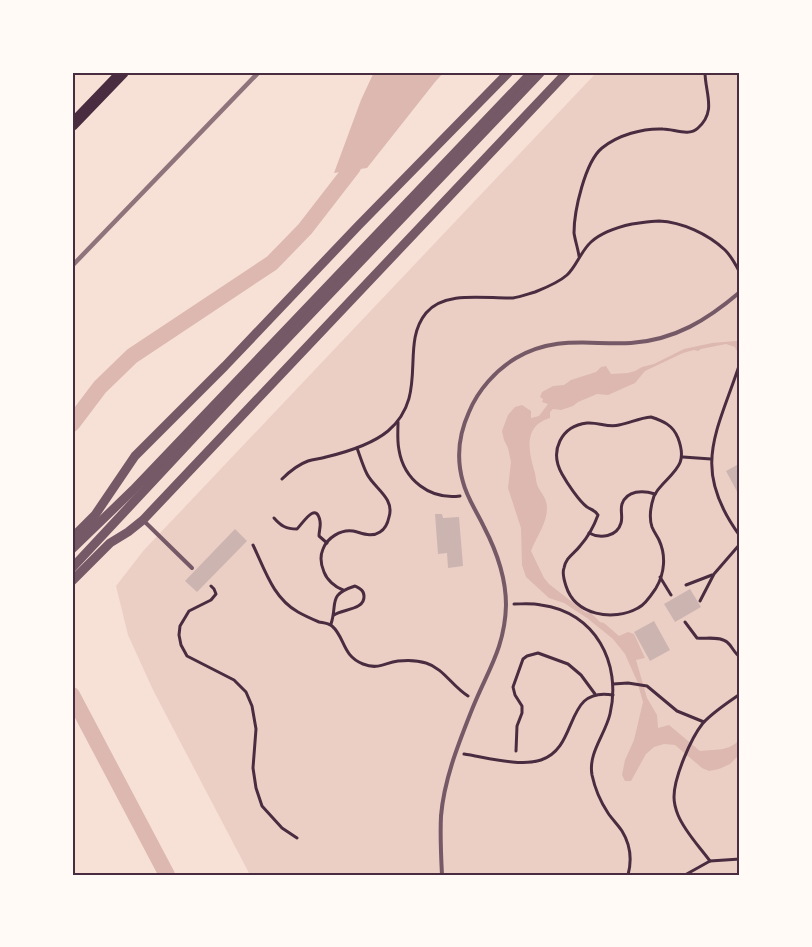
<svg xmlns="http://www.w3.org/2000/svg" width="812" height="947" font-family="'PT Sans Narrow',sans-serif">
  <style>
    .green { fill: #ebcfc5 }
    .water { fill: #dcb8b0 }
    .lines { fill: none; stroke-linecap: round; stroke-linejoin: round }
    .canal { stroke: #dcb8b0; stroke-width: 16 }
    .building { fill: #ccb4b1 }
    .path { stroke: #4a2c40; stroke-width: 3 }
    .service { stroke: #755966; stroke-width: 4 }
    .tertiary { stroke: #755966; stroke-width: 9 }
    .trunk { stroke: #4a2c40; stroke-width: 12 }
    .rail { stroke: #8f747c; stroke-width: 4.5 }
    .neatline { fill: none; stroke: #4a2c40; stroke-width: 2 }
  </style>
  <rect width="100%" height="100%" fill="#f7e1d7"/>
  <polygon class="green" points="597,72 740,72 740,875 250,875 153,690 128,635 116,586 144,550"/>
  <g class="water">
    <polygon points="374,72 444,72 435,82 367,168 334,173 361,100"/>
    <path d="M 740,340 L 740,352 L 736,350 L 735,347 L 726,344 L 701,349 L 698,351 L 694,350 L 683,353 L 645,371 L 635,383 L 608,395 L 597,394 L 578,402 L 573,406 L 561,410 L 553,409 L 550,412 L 550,418 C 522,426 529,453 535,473 C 536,478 536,483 538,487 C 542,494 547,499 547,508 C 547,524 536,537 531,551 L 544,578 L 549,584 L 585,612 L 591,613 L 600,622 L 604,623 L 619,636 L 628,632 L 634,634 L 645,658 L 636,660 L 647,698 L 657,715 L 658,728 L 669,725 L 700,751 C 715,749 729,752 740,739 L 740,754 L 730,764 L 719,769 L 709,771 L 702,768 L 675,745 L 664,744 L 654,747 L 646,754 L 631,781 L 625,781 L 622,775 L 625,760 L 634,740 L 643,702 L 637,681 L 625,654 L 613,639 L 587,618 L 564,603 L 549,598 L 526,577 L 522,565 L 521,528 L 508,488 L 511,462 L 508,448 L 504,440 L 502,431 L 508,415 L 515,407 L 522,405 L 531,411 L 531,418 L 539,416 L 548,404 L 542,402 L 543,399 L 540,397 L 542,392 L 553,386 L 564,385 L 571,380 L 596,372 L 601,367 L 606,366 L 611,374 L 628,373 L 635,371 L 642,367 L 654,364 L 684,349 L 712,343 L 736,341 Z"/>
  </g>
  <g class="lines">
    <g class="canal">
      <polyline points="72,424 100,387 132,356 272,263 305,229 353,167 360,153"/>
      <polyline points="72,695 167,875"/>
    </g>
  </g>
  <g class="building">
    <polygon points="737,465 740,471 740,497 726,471"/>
    <polygon points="435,514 442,514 443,518 459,517 463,566 448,568 447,553 438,554"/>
    <polygon points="235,529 247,541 197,592 185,581"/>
    <polygon points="690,589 701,607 675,622 664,604"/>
    <polygon points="654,621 670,650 650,661 634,632"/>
  </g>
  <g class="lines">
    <g class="path">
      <path d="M 579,256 C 578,249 575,240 574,233 C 574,211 585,162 602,148 C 618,135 643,128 663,129 C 674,129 689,137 698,128 C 717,111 705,93 705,72"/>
      <path d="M 740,363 C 717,433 690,468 740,536"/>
      <path d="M 651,417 C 663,421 673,425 678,438 C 687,462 678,468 662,485 C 659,488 656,492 654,496 C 651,505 649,518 652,527 C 654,532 657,536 659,540 C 666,555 665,573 656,588 C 652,594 645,605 638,608 C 613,622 575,615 566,586 C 564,580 562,573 564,568 C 566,557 574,554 580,546 C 588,537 594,526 598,515 C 595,510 592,510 587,507 C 579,501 567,483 562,474 C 549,451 561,426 587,423 C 599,422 608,428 619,425 C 630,423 639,418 651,417 Z"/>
      <path d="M 398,422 C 398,431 397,441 399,450 C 404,480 430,500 460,496"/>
      <polyline points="683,457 711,459"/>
      <path d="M 282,479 C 290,471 297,465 308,461 C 314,459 320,459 326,457 C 347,452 371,445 388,431 C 430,395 399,346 426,313 C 445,290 487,299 513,298 C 520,297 528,294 535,292 C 545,288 558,283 567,275 C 576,267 581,251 591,242 C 602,232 618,227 632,224 C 641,223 650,221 659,221 C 682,222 708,234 725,250 C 731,256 736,265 740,273"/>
      <path d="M 274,518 C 281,526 286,529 297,529 C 303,523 316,501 320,521 C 321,526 319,531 319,536 L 327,543"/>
      <path d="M 589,533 C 600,539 617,537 621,523 C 623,517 620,510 622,504 C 627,490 643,490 655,494"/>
      <path d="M 253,545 C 265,570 273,598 298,612 C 305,616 312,619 319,622 C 324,623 328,623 332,626 C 345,637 342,656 363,664 C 378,670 384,663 398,661 C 407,660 417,660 426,663 C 443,668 453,687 468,696"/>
      <polyline points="660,577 671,595"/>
      <polyline points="686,585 712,575"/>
      <polyline points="211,586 214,589 216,594 211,600 189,611 180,626 179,635 181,645 187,656 234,680 246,692 252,706 256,729 253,768 256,788 262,806 282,828 297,838"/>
      <path d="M 343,590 C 335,587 327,580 324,572 C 321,565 320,556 323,549 C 327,538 341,529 353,531 C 362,533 371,538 380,532 C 385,529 388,522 389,517 C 395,498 374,488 367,474 C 363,466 360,456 357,448"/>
      <polyline points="700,601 714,574 740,544"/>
      <path d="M 514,604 C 523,604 532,603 541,605 C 595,612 622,663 610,714 C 605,735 588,753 592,775 C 595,789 600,801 608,813 C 612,819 618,825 622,831 C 630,844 632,860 628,875"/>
      <path d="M 685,622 L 697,638 C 706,639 720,636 727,642 C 732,646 734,653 740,657"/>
      <path d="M 331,624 C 338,603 327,595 355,586 C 359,588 364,590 364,596 C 365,610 342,609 334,615"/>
      <polyline points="613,684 628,683 647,686 677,711 704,722"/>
      <polyline points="516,751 517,726 522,713 522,706 515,695 513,687 523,659 527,656 538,653 568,664 581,675 595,694"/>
      <path d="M 464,754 C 485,757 520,767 541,760 C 580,747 563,686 613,695"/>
      <path d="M 710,861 C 699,846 685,832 678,815 C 676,810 674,802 674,797 C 674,777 691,738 703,723 C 713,712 727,703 740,694"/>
      <polyline points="685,875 710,861 740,859"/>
    </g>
    <g class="service">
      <polyline points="144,521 192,568"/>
      <path d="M 442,875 C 441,856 440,836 441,816 C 444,780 458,745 471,712 C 486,673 505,649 506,605 C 506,579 496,550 484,527 C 477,512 467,498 463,482 C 456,458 459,434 469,412 C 478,390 496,370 516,358 C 556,335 589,345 631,343 C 675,340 707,320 740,292"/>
    </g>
    <g class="tertiary">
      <polyline points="72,538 95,515 135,456 225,366 358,226 509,72"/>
      <polyline points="72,549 133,490 532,72"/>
      <polyline points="72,568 239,389 541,72"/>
      <polyline points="72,581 110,543 128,532 143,520 567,72"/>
    </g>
    <polyline class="trunk" points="72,125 123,72"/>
    <polyline class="rail" points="72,266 259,72"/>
  </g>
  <rect width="812" height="947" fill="none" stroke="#fffaf5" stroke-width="147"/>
  <rect x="74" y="74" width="664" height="800" class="neatline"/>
</svg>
